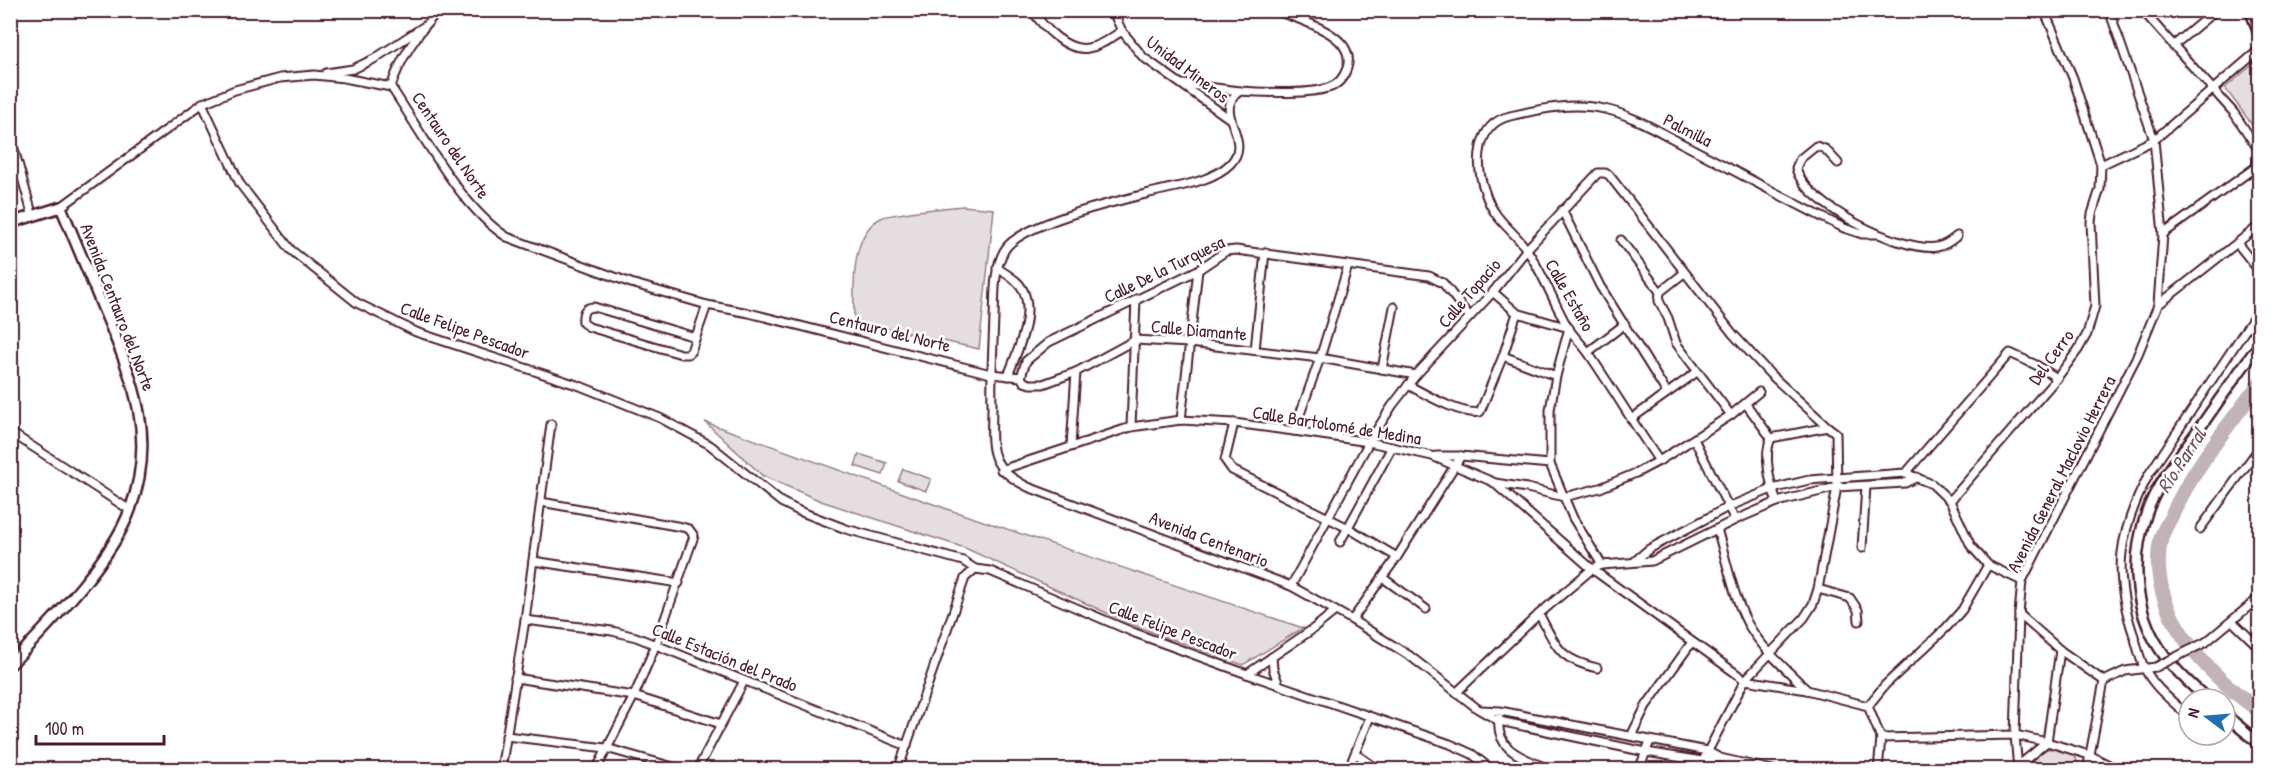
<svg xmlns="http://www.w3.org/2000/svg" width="2270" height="780" font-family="'Patrick Hand',sans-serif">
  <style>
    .park { fill: #e5dee0; stroke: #987e86; stroke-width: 1.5 }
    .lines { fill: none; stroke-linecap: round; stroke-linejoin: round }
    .river { stroke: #c1b3b6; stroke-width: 15 }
    .minor-casing { stroke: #4a1f2b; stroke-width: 11 }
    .tertiary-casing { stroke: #4a1f2b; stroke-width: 13 }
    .secondary-casing { stroke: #4a1f2b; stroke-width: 14 }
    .minor { stroke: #fff; stroke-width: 7 }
    .tertiary { stroke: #fff; stroke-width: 8 }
    .secondary { stroke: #fff; stroke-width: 9 }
    .minor-bridge-casing { stroke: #4a1f2b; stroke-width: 11; stroke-linecap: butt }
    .minor-bridge { stroke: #fff; stroke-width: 7 }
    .labels { text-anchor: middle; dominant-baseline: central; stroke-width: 5; stroke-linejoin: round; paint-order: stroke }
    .street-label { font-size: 18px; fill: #4a1f2b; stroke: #fff }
    .water-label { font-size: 20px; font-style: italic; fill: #74535c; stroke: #fff }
  </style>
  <rect width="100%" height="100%" fill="#fff"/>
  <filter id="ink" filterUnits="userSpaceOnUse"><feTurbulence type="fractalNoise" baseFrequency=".0167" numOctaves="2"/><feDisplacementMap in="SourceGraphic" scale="12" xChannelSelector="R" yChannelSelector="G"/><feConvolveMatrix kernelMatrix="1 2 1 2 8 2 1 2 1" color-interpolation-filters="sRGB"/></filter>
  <g filter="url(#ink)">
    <g class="park">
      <polygon points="2259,59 2259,134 2225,88"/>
      <path d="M 963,206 L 994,209 L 979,349 L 854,321 C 854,291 849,234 881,218 C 886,215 893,215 899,214 C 920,210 942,208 963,206 Z"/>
      <polygon points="705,422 950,510 1303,628 1243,665 1133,625 965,548 821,501 763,476"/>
      <polygon points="859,454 887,463 883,475 855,466"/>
      <polygon points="903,469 931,479 926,491 898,481"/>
      <path d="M 2053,748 C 2067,750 2078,754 2079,769 L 2031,770 L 2032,762 L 2038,751 Z"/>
    </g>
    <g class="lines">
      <path class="river" d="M 2260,383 C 2228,426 2193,468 2171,517 C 2168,523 2163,531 2161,538 C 2145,610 2205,673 2260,711"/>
      <g class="minor-casing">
        <g id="minor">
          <path d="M 1032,10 C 1043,27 1067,52 1088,48 C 1101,46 1112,37 1122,31"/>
          <polyline points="1112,10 1122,31 1143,57 1230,119"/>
          <path d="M 1274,10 C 1297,19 1358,34 1347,68 C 1344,77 1338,85 1328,88 C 1306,95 1264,92 1240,91 C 1210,112 1255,139 1230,164 C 1213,181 1180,186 1158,191 C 1126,199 1018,223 1004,251 C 993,271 995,296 994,318 C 993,346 991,375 992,404 C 992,446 985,466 1028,487 L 1291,586 L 1352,620 L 1410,656 L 1478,709 L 1499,721 L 1646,752 L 1702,761 L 1720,758"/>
          <polyline points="2142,10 2234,113 2260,152"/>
          <polyline points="2173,46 2216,10"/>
          <polyline points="326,73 353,69 374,59 423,27"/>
          <polyline points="1183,84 1240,91"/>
          <path d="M 391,87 C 401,56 418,33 439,10"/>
          <polyline points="202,103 240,184 291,250 357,303 416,332 580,386 660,418 710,445 781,502 799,511 846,529 963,561 975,569"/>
          <polyline points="14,149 33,217"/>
          <path d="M 1838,163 L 1825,149 L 1816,146 L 1800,159 L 1796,168 C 1804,204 1902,253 1937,247 C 1944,246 1951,241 1957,236"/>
          <polyline points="2101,165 2154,140 2260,49"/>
          <path d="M 61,207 L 203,103 L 235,90 L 280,78 L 314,75 L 344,78 L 391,87 C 422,133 461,208 507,237 L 631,283 L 707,305 L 749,313 L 991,374 L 1021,377 L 1024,382 L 1030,384 L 1043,384 L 1076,372 L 1135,340 L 1189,343 L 1320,358 L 1416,375"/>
          <polyline points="1562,210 1600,286 1667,393"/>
          <polyline points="2163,234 2260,164"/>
          <polyline points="1621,240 1660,292"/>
          <polyline points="2237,243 2260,272"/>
          <path d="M 997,268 C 1005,273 1014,278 1020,285 C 1038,310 1017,351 1008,376"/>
          <polyline points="1684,273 1660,292 1659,301 1668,318 1676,343 1731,415"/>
          <polyline points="1493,292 1517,313 1569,328"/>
          <polyline points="2158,305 2260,225"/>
          <polyline points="1569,328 1556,376 1550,410 1550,464 1573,518 1602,565"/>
          <path d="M 695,337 L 594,307 C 584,307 582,313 583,323 L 589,327 L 681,354 L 688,354 L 691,351 L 707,305"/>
          <polyline points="1255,350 1265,252"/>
          <polyline points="1588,352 1625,324"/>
          <polyline points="1503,356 1556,376"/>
          <polyline points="1382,369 1394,307"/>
          <polyline points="1021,377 1026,361 1049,342 1198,270 1226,251 1236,250 1429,276 1443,283 1469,316"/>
          <path d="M 1408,385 C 1425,394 1462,416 1480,412 L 1503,356 L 1517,313"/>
          <path d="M 1746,404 L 1771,438 C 1763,456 1770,484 1777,502"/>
          <polyline points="1631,419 1697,372"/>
          <polyline points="1181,420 1198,270"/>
          <polyline points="1234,423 1225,460 1232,470 1348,528 1397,557"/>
          <polyline points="1131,427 1136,299"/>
          <polyline points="1294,431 1320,358 1348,266"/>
          <polyline points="10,432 130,510"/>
          <polyline points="1694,439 1735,520"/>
          <polyline points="1071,446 1076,372"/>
          <polyline points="1436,456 1461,456 1550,464"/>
          <path d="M 1659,461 C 1635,426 1613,389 1589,354 C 1583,345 1573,336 1567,326 C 1553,301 1543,273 1527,250 C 1512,228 1494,221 1485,192 C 1475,164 1476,124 1510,116 C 1540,109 1573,102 1604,109 C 1633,115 1661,133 1687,146 C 1739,173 1791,202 1844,228 L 1862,234 L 1877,234"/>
          <polyline points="1001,470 1131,427 1181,420 1234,423 1294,431 1369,442 1432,456 1493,482 1592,569 1745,680 1807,690 1868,706"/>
          <polyline points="1905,474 2010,353 2036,365 2057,378"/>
          <polyline points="1495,483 1527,488 1564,497 1600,488 1636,473 1659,461 1731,415 1759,392"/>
          <polyline points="1950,501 2057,378 2078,350 2087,334 2095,306 2091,222 2092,214 2100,189 2101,165 2073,78 2044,10"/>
          <polyline points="541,502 682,527 689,529 694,536 656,644 634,696 596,770"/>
          <path d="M 1717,529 C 1726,558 1735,605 1751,629 C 1765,652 1789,671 1807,690"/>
          <polyline points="2200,529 2260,447"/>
          <polyline points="1340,542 1392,447"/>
          <polyline points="1862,548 1866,486"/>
          <polyline points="533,561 679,583"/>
          <polyline points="1635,561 1649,549 1728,507 1772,489 1809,480 1905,473 1932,484 1950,501 1971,546 1988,565 2022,581"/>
          <polyline points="1383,578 1426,609"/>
          <polyline points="1291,586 1369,442 1392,406 1416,375 1493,292 1527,249 1598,173 1605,173 1609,175 1733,334 1770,374 1828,427"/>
          <polyline points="1818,589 1850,598 1858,610 1859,621"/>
          <path d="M 1539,614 C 1557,647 1558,659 1597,668"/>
          <polyline points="2019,614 2060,650 2104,681"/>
          <polyline points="525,620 612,631 636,637 907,746"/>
          <polyline points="1352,620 1397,557 1461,456"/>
          <polyline points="2232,621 2260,648"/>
          <polyline points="2206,642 2260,597"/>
          <polyline points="1272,657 1273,669 1279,685"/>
          <polyline points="1247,674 1450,744 1472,754 1492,770"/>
          <polyline points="515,678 634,696 721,724"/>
          <polyline points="2104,681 2125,671 2156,667"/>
          <polyline points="1457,692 1539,614 1592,569 1602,565 1652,561 1735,520 1777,502 1837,487 1905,483 1917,477"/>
          <polyline points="1868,706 1885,685 1946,628 1962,610 1988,565"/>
          <polyline points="1868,706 1881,738 1878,770"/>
          <polyline points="1482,710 1500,711 1707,751 1720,758 1773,770"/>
          <path d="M 2189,717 C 2175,703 2154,688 2145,669 C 2140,660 2138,649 2135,639 C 2112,574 2118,534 2149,474 L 2260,308"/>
          <path d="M 1499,718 C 1495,752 1525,758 1551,770"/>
          <polyline points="506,736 606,748 684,770"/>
          <polyline points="1631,736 1646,706 1692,642"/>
          <polyline points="1881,738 2015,735 2047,742 2089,755 2119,770"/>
          <polyline points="1356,754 1379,770"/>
          <polyline points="2018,766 2047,742 2060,650"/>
          <polyline points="501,770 525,620 551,424"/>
          <polyline points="697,770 744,681"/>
          <polyline points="898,770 965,578 975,569 990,571 1135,633 1247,674 1313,629 1334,612"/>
          <polyline points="1348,770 1370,717"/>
          <polyline points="1639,770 1650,741"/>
          <polyline points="1698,770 1745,680 1804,618 1813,604 1818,589 1837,487 1836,433 1828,427 1771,438"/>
          <polyline points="2018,770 2015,735 2019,614 2022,581 2138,354 2158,305 2163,234 2154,140 2109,10"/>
          <polyline points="2087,770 2104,681"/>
        </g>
      </g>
      <g class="tertiary-casing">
        <polyline id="tertiary" points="2250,10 2260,38"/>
      </g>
      <g class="secondary-casing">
        <g id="secondary">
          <path d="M 10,223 L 61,207 C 75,241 89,274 103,308 C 132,377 158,435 130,510 C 111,562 49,624 10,665"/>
          <path d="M 2207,699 C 2188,682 2168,664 2155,641 C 2133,602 2132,554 2147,512 C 2158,481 2182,453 2201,426 C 2220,399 2239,371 2260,344"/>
          <polyline points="2225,715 2260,744"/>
        </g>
      </g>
      <use href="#minor" class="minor"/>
      <use href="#tertiary" class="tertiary"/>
      <use href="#secondary" class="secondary"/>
      <g class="minor-bridge-casing">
        <polyline id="minor-bridge" points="2156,667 2206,642"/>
      </g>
      <use href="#minor-bridge" class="minor-bridge"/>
    </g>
  </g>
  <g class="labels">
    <g class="street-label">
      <text transform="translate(1188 69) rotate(37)">Unidad Mineros</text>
      <text transform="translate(1688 130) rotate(27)">Palmilla</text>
      <text transform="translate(451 145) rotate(56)">Centauro del Norte</text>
      <text transform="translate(1164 269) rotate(-26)">Calle De la Turquesa</text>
      <text transform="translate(1469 293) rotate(-49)">Calle Topacio</text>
      <text transform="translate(1570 295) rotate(60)">Calle Estaño</text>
      <text transform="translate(118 307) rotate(69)">Avenida Centauro del Norte</text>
      <text transform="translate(465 330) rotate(20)">Calle Felipe Pescador</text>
      <text transform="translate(1199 330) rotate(5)">Calle Diamante</text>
      <text transform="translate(890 331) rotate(14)">Centauro del Norte</text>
      <text transform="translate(2051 357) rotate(-54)">Del Cerro</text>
      <text transform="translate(1337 425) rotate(9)">Calle Bartolomé de Medina</text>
      <text transform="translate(2061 474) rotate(-63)">Avenida General Maclovio Herrera</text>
      <text transform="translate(1209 539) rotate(21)">Avenida Centenario</text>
      <text transform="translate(1173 630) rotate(21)">Calle Felipe Pescador</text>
      <text transform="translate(725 657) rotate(22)">Calle Estación del Prado</text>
    </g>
    <g class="water-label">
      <text transform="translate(2181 460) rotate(-57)">Río Parral</text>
    </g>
  </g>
  <rect width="2270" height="780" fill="none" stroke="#fff" stroke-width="36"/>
  <rect x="18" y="18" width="2234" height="744" fill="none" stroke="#4a1f2b" stroke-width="2" filter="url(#ink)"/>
  <g transform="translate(2207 717) rotate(286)"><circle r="28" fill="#ffffff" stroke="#b7a5aa" stroke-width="1.5"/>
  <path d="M0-4.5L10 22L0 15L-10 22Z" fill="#1f6fb2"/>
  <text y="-9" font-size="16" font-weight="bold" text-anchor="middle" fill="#4a1f2b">N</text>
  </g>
  <path d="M36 735v9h128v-9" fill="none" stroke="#4a1f2b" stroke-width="3"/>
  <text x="45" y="735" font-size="18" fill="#4a1f2b" stroke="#ffffff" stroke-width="4.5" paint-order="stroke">100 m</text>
</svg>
